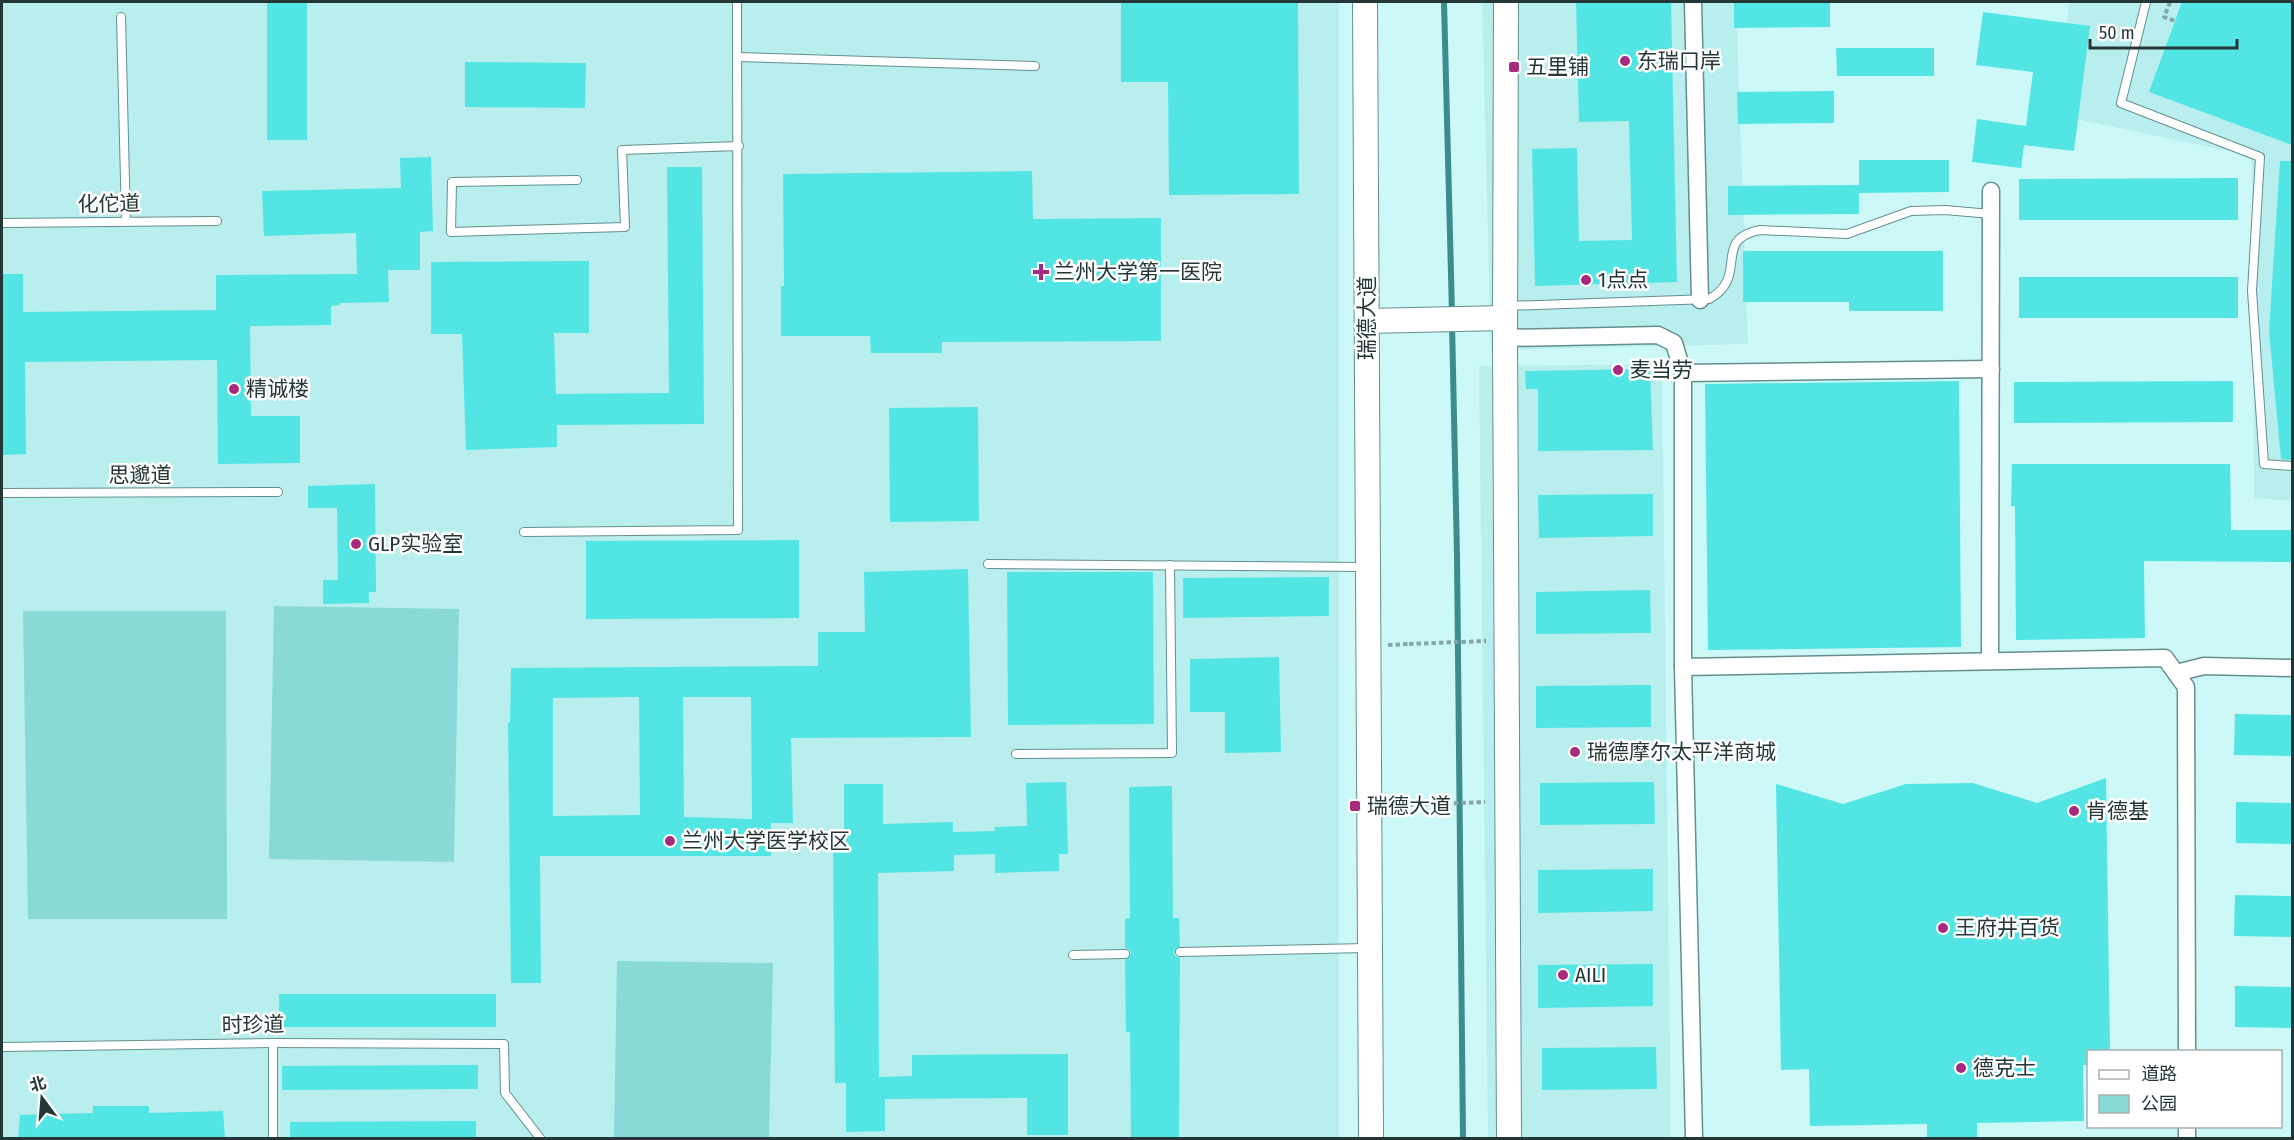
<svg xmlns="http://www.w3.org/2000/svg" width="2294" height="1140" font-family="'Fira Sans Condensed','Noto Sans SC',sans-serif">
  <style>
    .built { fill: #b8eeed }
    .green { fill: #89d9d7 }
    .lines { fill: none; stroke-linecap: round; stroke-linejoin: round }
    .stream { stroke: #3b8c8c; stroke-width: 6 }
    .building { fill: #52e5e4; fill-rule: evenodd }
    .lane-casing { stroke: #648f8e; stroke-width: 10 }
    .street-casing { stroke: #648f8e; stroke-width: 19 }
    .secondary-casing { stroke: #648f8e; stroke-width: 26 }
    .path { stroke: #85a6a6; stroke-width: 4; stroke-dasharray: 4.5 3; stroke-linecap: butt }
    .lane { stroke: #fff; stroke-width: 8 }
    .street { stroke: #fff; stroke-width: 16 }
    .secondary { stroke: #fff; stroke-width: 24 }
    .path-bridge { stroke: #85a6a6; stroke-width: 4; stroke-dasharray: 4.5 3; stroke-linecap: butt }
    .poi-dot { fill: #a62a7d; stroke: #fff; stroke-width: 2 }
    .labels { text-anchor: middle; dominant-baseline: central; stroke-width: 5; stroke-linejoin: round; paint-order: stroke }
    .poi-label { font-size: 21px; fill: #253636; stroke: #fff; text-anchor: start }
    .street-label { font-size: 21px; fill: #253636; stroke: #fff }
  </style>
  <rect width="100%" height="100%" fill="#ccf9f8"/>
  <g class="built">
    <rect x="2" y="2" width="1337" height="1136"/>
    <polygon points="1482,2 1736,2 1748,344 1491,350"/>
    <polygon points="2069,2 2292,2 2292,501 2254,498 2252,156 2057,115"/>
    <polygon points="1662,364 1671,1138 1488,1138 1479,366"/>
  </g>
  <g class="green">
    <polygon points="274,606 459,609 454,862 269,859"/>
    <polygon points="23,611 226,611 227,919 28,919"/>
    <polygon points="617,961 773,963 769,1138 614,1138"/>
  </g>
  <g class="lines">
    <g class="stream">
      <polyline points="1444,2 1452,313"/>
      <polyline points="1452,323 1457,556 1463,1138"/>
    </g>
  </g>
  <g class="building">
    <rect x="267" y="2" width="40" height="138"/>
    <polygon points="1121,2 1298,2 1299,194 1169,195 1168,82 1121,82"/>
    <polygon points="1576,2 1671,2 1677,282 1535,286 1532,149 1577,148 1579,241 1632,240 1629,121 1579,122"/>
    <polygon points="1734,2 1830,2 1830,27 1734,28"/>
    <polygon points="2182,2 2292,2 2292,145 2149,92"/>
    <polygon points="1983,12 2090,26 2074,151 2024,145 2021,168 1972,162 1977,119 2026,126 2033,72 1976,65"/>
    <polygon points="1836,48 1934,48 1934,76 1837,76"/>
    <polygon points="465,62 586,63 585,108 465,107"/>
    <polygon points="1834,91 1834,123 1738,124 1737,92"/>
    <polygon points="431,157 433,231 420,232 420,270 388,270 389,302 340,303 340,305 331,306 331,325 250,326 251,416 300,416 300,463 218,464 217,360 25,362 26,454 2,455 2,274 23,274 23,312 216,310 216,275 357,274 356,233 264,236 262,191 401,188 400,158"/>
    <polygon points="1859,160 1949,160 1949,192 1859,193 1859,214 1728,215 1728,186 1859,185"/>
    <polygon points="2280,161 2292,161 2292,460 2281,459 2269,331"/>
    <polygon points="667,167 702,167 704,424 557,425 557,447 466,450 462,334 431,334 431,262 589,261 589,333 554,333 556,394 669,393"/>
    <polygon points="1032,171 1033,219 1161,218 1161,341 942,342 942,353 871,353 870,336 781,336 781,286 784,286 783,174"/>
    <polygon points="2238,178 2238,220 2019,220 2019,179"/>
    <polygon points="1743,251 1943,251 1943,311 1849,311 1849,302 1743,302"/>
    <rect x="2019" y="277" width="219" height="41"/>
    <polygon points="1650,369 1653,450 1538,451 1538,389 1526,389 1525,371"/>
    <polygon points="1959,381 1961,647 1708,650 1705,384"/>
    <polygon points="2233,381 2233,422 2014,423 2014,382"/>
    <polygon points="978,407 979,521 890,522 889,408"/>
    <polygon points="2012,464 2230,464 2231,530 2292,530 2292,562 2144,561 2145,638 2016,640 2015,506 2011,506"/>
    <polygon points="375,484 376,592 369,592 369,603 323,604 323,580 338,580 337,508 308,508 308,486"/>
    <polygon points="1653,494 1653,536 1539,538 1538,495"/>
    <polygon points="799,540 799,618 586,619 586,541"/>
    <path d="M 968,569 L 971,737 L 791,738 L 793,823 L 771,823 L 771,856 L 540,856 L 541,983 L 511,983 L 508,723 L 510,723 L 511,668 L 818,666 L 818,632 L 865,632 L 864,572 ZM 639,697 L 640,815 L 553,816 L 553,698 ZM 683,697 L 751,697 L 752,819 L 684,817 Z"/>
    <polygon points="1007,572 1153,572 1154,724 1008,725"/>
    <polygon points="1329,577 1329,616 1183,618 1183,578"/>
    <polygon points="1650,590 1651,633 1536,634 1536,592"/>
    <polygon points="1279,657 1281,752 1225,753 1225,712 1190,712 1190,659"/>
    <polygon points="1651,685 1651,727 1536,728 1536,686"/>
    <polygon points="2235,714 2292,715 2292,756 2234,755"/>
    <polygon points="2106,778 2110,1052 2088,1052 2088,1065 2083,1065 2084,1121 1977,1123 1977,1138 1927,1138 1927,1124 1810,1126 1809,1069 1781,1070 1776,784 1843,804 1906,784 1973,783 2037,803"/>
    <polygon points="1066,782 1068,854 1059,854 1059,871 995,873 995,854 954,855 954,871 878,873 879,1077 912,1076 912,1055 1068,1054 1068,1135 1027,1135 1027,1098 885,1099 885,1131 846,1132 846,1083 835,1083 833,835 844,835 844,784 883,784 883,824 953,822 953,832 995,831 994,827 1027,826 1026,783"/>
    <polygon points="1654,782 1655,824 1540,825 1540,783"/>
    <polygon points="1172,786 1173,918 1179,918 1180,946 1174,952 1175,956 1180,958 1179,1138 1131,1138 1130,1032 1126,1032 1125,960 1131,954 1130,950 1125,948 1125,919 1130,918 1129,787"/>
    <polygon points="2236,802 2292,803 2292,844 2236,843"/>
    <polygon points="1653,869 1653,911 1538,913 1538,870"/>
    <polygon points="2235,895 2292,896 2292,937 2234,936"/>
    <polygon points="1653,964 1653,1006 1538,1008 1538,965"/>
    <polygon points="2235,986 2292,987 2292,1028 2235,1027"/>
    <rect x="279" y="994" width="217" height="33"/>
    <polygon points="1656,1047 1657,1089 1542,1090 1542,1048"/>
    <polygon points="478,1065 478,1089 282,1090 282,1066"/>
    <polygon points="93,1106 149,1106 149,1113 223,1111 225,1138 18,1138 20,1115 93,1113"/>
    <polygon points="476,1121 476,1138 290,1138 290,1122"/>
  </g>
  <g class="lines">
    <g class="lane-casing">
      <g id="lane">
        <polyline points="2146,2 2121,103 2260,157 2252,291 2264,464 2292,466"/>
        <polyline points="121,17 126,222"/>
        <polyline points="738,57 1035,66"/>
        <polyline points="577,180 452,182 451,232 625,227 622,150 739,146"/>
        <polyline points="2,223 217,221"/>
        <path d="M 1506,306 L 1709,299 C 1750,277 1711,239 1760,230 L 1847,234 L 1911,211 L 1945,210 L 1991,214"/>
        <polyline points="2,493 278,492"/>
        <polyline points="524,532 738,530 737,2"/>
        <polyline points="988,564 1365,567"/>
        <polyline points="1016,754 1172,753 1170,565"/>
        <polyline points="1180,952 1367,948"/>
        <polyline points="1073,955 1125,954"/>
        <polyline points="273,1043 273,1138"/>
        <polyline points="2,1047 273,1043 504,1044 505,1093 540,1138"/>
      </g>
    </g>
    <g class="street-casing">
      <g id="street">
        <polyline points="1693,2 1700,300"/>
        <polyline points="1505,338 1658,335 1674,343 1683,373 1683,667"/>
        <polyline points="1683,373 1991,369"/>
        <polyline points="1990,661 1991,191"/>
        <polyline points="2176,673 2204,666 2292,668"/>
        <polyline points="2187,1126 2187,1138"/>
        <polyline points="1694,1138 1683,667 2165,658 2186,687 2187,1052"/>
      </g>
    </g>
    <g class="secondary-casing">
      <g id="secondary">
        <polyline points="1365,2 1371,1138"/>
        <polyline points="1506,2 1505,338 1509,1138"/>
        <polyline points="1367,321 1505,318"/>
      </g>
    </g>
    <g class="path">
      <polyline points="2170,2 2164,17 2175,21"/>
      <polyline points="1388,645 1409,644"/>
      <polyline points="1388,806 1409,805"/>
    </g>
    <use href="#lane" class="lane"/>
    <use href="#street" class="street"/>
    <use href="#secondary" class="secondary"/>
    <g class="path-bridge">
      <polyline points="1409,644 1486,641"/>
      <polyline points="1409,805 1485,802"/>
    </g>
  </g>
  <g class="poi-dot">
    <circle cx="1625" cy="61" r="6"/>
    <rect x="1508" y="61" width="12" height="12" rx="3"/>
    <path d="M1038 263h6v6h6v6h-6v6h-6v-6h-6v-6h6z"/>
    <circle cx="1586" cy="280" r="6"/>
    <circle cx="1618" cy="370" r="6"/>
    <circle cx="234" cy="389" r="6"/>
    <circle cx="356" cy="544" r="6"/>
    <circle cx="1575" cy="752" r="6"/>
    <rect x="1349" y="800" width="12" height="12" rx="3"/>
    <circle cx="2074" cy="811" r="6"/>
    <circle cx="670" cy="841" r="6"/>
    <circle cx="1943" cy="928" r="6"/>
    <circle cx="1563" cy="975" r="6"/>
    <circle cx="1961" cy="1068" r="6"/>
  </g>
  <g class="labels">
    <g class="poi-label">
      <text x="1637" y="61">东瑞口岸</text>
      <text x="1526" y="67">五里铺</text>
      <text x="1054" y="272">兰州大学第一医院</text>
      <text x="1598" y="280">1点点</text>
      <text x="1630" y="370">麦当劳</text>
      <text x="246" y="389">精诚楼</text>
      <text x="368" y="544">GLP实验室</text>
      <text x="1587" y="752">瑞德摩尔太平洋商城</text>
      <text x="1367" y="806">瑞德大道</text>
      <text x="2086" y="811">肯德基</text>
      <text x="682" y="841">兰州大学医学校区</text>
      <text x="1955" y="928">王府井百货</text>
      <text x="1575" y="975">AILI</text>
      <text x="1973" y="1068">德克士</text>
    </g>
    <g class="street-label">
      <text transform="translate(109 204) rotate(-1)">化佗道</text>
      <text transform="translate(1367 318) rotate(-90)">瑞德大道</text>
      <text x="140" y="475">思邈道</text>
      <text transform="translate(253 1025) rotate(-1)">时珍道</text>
    </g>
  </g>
  <rect width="2294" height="1140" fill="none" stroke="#253636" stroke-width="6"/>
  <rect x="2087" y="1050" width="195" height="78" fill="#ffffff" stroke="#a8afaf" stroke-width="1.5"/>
  <rect x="2099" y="1070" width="30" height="9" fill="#ffffff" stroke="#a8afaf" stroke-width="1.5"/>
  <text x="2141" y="1080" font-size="18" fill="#253636">道路</text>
  <rect x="2099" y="1095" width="30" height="18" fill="#89d9d7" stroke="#a8afaf" stroke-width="1.5"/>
  <text x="2141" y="1110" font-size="18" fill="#253636">公园</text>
  <g transform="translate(42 1098) rotate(344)" stroke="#ffffff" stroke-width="4.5" paint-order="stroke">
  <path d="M0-4.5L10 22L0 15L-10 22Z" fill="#253636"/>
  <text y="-9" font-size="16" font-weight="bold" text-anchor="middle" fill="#253636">北</text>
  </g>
  <path d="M2090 39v9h147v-9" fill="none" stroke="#253636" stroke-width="3"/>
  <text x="2099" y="39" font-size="18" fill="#253636" stroke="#ffffff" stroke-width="4.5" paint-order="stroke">50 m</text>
</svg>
